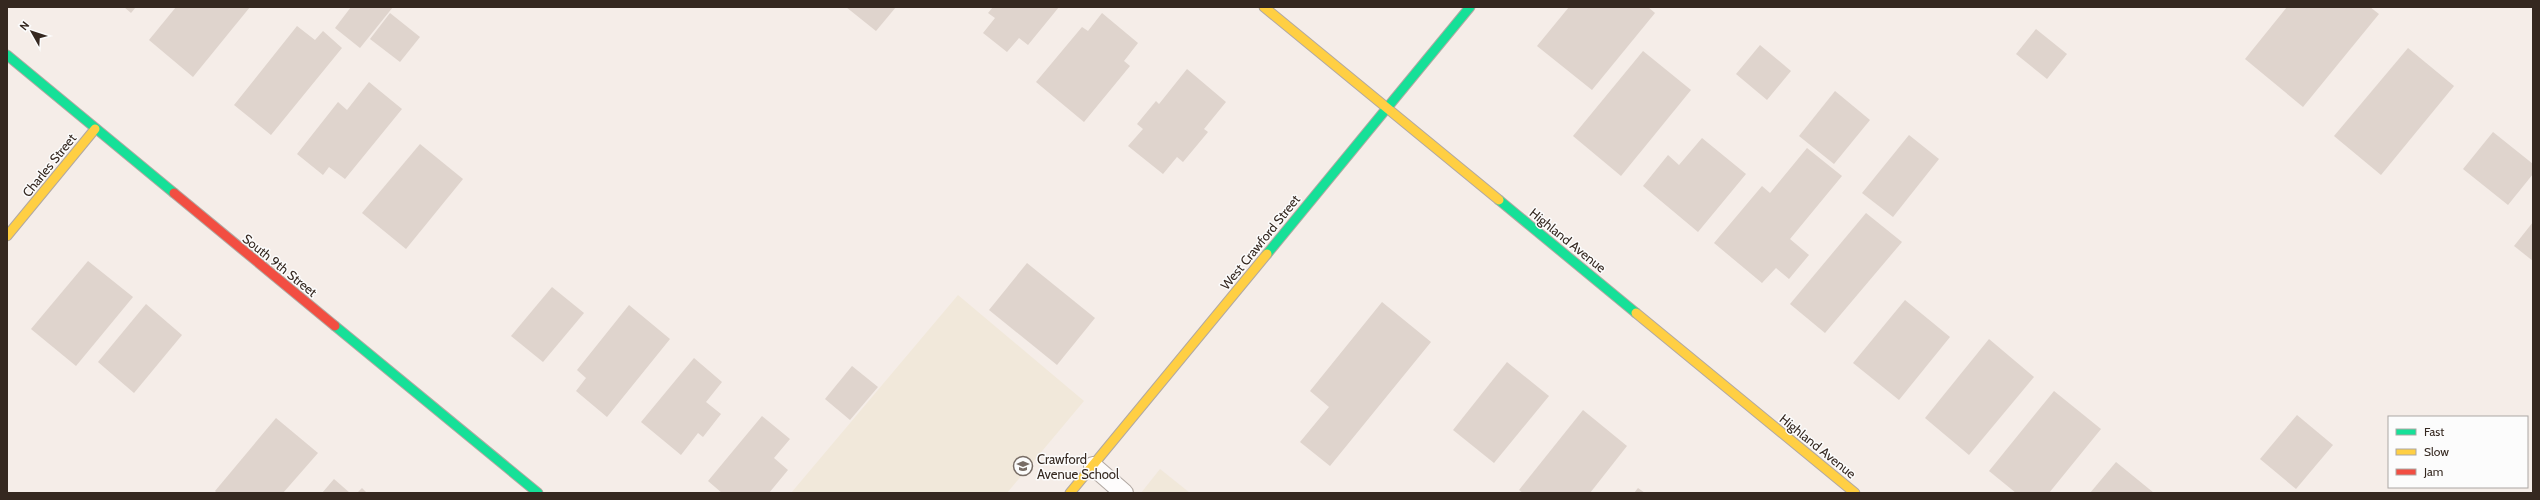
<svg xmlns="http://www.w3.org/2000/svg" width="2540" height="500" font-family="Cabin,sans-serif">
  <style>
    .commercial { fill: #f1e8da }
    .building { fill: #dfd4cd }
    .lines { fill: none; stroke-linecap: round; stroke-linejoin: round }
    .lane-casing { stroke: #b1a8a2; stroke-width: 20 }
    .fast-casing { stroke: #b1a8a2; stroke-width: 11 }
    .slow-casing { stroke: #b1a8a2; stroke-width: 11 }
    .jam-casing { stroke: #b1a8a2; stroke-width: 11 }
    .lane { stroke: #fefcfc; stroke-width: 18 }
    .fast { stroke: #16e098; stroke-width: 9 }
    .slow { stroke: #ffcf43; stroke-width: 9 }
    .jam { stroke: #f24e42; stroke-width: 9 }
    .labels { text-anchor: middle; dominant-baseline: central; stroke-width: 3; stroke-linejoin: round; paint-order: stroke }
    .street-label { font-size: 13px; fill: #352820; stroke: #fcfcfc }
    .poi-label { font-size: 13px; fill: #352820; stroke: #fcfcfc; text-anchor: start }
  </style>
  <rect width="100%" height="100%" fill="#f5ede8"/>
  <g class="commercial">
    <polygon points="958,295 1084,401 1007,493 791,493"/>
    <polygon points="1160,469 1190,493 1141,493"/>
  </g>
  <g class="building">
    <polygon points="124,7 136,7 131,13"/>
    <polygon points="176,7 250,7 193,77 149,40"/>
    <polygon points="351,7 393,7 360,48 335,28"/>
    <polygon points="846,7 896,7 876,31"/>
    <polygon points="993,7 1059,7 1028,45 1019,38 1007,52 983,33 995,18 988,13"/>
    <polygon points="1569,7 1648,7 1655,13 1592,90 1537,46"/>
    <polygon points="2287,7 2370,7 2379,14 2303,107 2245,59"/>
    <polygon points="390,13 420,37 400,62 370,39"/>
    <polygon points="1102,13 1138,43 1124,61 1130,66 1084,122 1036,82 1082,27 1088,31"/>
    <polygon points="297,26 315,40 323,31 342,48 271,135 234,105"/>
    <polygon points="2036,29 2067,54 2047,79 2016,54"/>
    <polygon points="1760,45 1791,71 1767,100 1736,74"/>
    <polygon points="2408,48 2454,86 2381,175 2334,136"/>
    <polygon points="1643,51 1691,90 1621,176 1573,136"/>
    <polygon points="1187,69 1226,102 1204,129 1208,132 1183,162 1177,157 1163,174 1128,146 1143,129 1137,124 1156,101 1159,104"/>
    <polygon points="369,82 402,109 345,179 329,167 323,175 297,154 338,102 347,110"/>
    <polygon points="1835,91 1870,120 1834,164 1799,136"/>
    <polygon points="2493,132 2533,164 2533,174 2508,205 2463,169"/>
    <polygon points="1909,135 1939,159 1893,217 1862,193"/>
    <polygon points="1702,138 1746,174 1698,232 1643,186 1668,155 1679,165"/>
    <polygon points="420,144 463,179 406,249 362,213"/>
    <polygon points="1807,148 1842,176 1790,239 1809,255 1789,279 1776,268 1762,283 1714,243 1762,186 1770,193"/>
    <polygon points="1866,213 1902,242 1825,333 1790,304"/>
    <polygon points="2533,222 2533,261 2514,246"/>
    <polygon points="88,261 133,297 76,366 31,329"/>
    <polygon points="1027,263 1095,318 1057,365 989,310"/>
    <polygon points="552,287 584,313 543,362 511,336"/>
    <polygon points="1905,300 1950,337 1899,400 1853,363"/>
    <polygon points="1382,302 1431,342 1330,466 1300,442 1329,407 1310,391"/>
    <polygon points="146,304 182,335 134,393 98,362"/>
    <polygon points="629,305 670,339 607,417 576,391 586,378 577,370"/>
    <polygon points="1989,339 2034,377 1969,455 1925,418"/>
    <polygon points="694,358 722,382 706,402 721,414 703,437 698,433 681,455 641,422"/>
    <polygon points="1507,362 1549,396 1494,463 1453,430"/>
    <polygon points="852,366 878,387 850,420 825,399"/>
    <polygon points="2054,391 2101,429 2049,493 2016,493 1989,471"/>
    <polygon points="1583,410 1627,446 1590,493 1523,493 1519,490"/>
    <polygon points="2297,415 2333,445 2296,489 2260,459"/>
    <polygon points="762,416 790,439 774,458 788,470 769,493 722,493 708,481"/>
    <polygon points="276,418 318,453 283,493 217,493 215,491"/>
    <polygon points="2116,462 2154,493 2090,493"/>
    <polygon points="334,479 350,493 322,493"/>
    <polygon points="362,488 367,493 357,493"/>
    <polygon points="1638,488 1645,493 1634,493"/>
  </g>
  <g class="lines">
    <g class="lane-casing">
      <polyline id="lane" points="1093,466 1124,493"/>
    </g>
    <g class="fast-casing">
      <g id="fast">
        <polyline points="7,55 174,193"/>
        <polyline points="1499,200 1636,313"/>
        <polyline points="1267,254 1470,7"/>
        <polyline points="335,326 538,493"/>
      </g>
    </g>
    <g class="slow-casing">
      <g id="slow">
        <polyline points="1264,7 1499,200"/>
        <polyline points="7,236 95,129"/>
        <polyline points="1636,313 1855,493"/>
        <polyline points="1070,493 1267,254"/>
      </g>
    </g>
    <g class="jam-casing">
      <polyline id="jam" points="174,193 335,326"/>
    </g>
    <use href="#lane" class="lane"/>
    <use href="#fast" class="fast"/>
    <use href="#slow" class="slow"/>
    <use href="#jam" class="jam"/>
  </g>
  <defs>
    <g id="school-ring" transform="scale(1)"><circle r="9.5" fill="#fcfcfc" stroke="#786d66" stroke-width="1.5"/><path d="M0-5L7-2L0 1L-7-2ZM-4 1L0 2.5L4 1V4Q0 6-4 4Z" fill="#786d66"/></g>
  </defs>
  <g fill-rule="evenodd">
    <use href="#school-ring" x="1023" y="466"/>
  </g>
  <g class="labels">
    <g class="street-label">
      <text transform="translate(49 165) rotate(-51)">Charles Street</text>
      <text transform="translate(1568 240) rotate(39)">Highland Avenue</text>
      <text transform="translate(1260 242) rotate(-51)">West Crawford Street</text>
      <text transform="translate(280 265) rotate(39)">South 9th Street</text>
      <text transform="translate(1818 446) rotate(39)">Highland Avenue</text>
    </g>
    <g class="poi-label">
      <text x="1037" y="459">Crawford<tspan x="1037" dy="15">Avenue School</tspan></text>
    </g>
  </g>
  <rect width="2540" height="500" fill="none" stroke="#352820" stroke-width="16"/>
  <rect x="2388" y="416" width="140" height="72" fill="#fcfcfc" stroke="#aca7a4"/>
  <rect x="2396" y="429" width="20" height="6" fill="#16e098" stroke="#aca7a4"/>
  <text x="2424" y="436" font-size="12" fill="#352820">Fast</text>
  <rect x="2396" y="449" width="20" height="6" fill="#ffcf43" stroke="#aca7a4"/>
  <text x="2424" y="456" font-size="12" fill="#352820">Slow</text>
  <rect x="2396" y="469" width="20" height="6" fill="#f24e42" stroke="#aca7a4"/>
  <text x="2424" y="476" font-size="12" fill="#352820">Jam</text>
  <g transform="translate(32 32) rotate(309)" stroke="#fcfcfc" stroke-width="3" paint-order="stroke">
  <path d="M0-3L7 15L0 10L-7 15Z" fill="#352820"/>
  <text y="-6" font-size="11" font-weight="bold" text-anchor="middle" fill="#352820">N</text>
  </g>
</svg>
